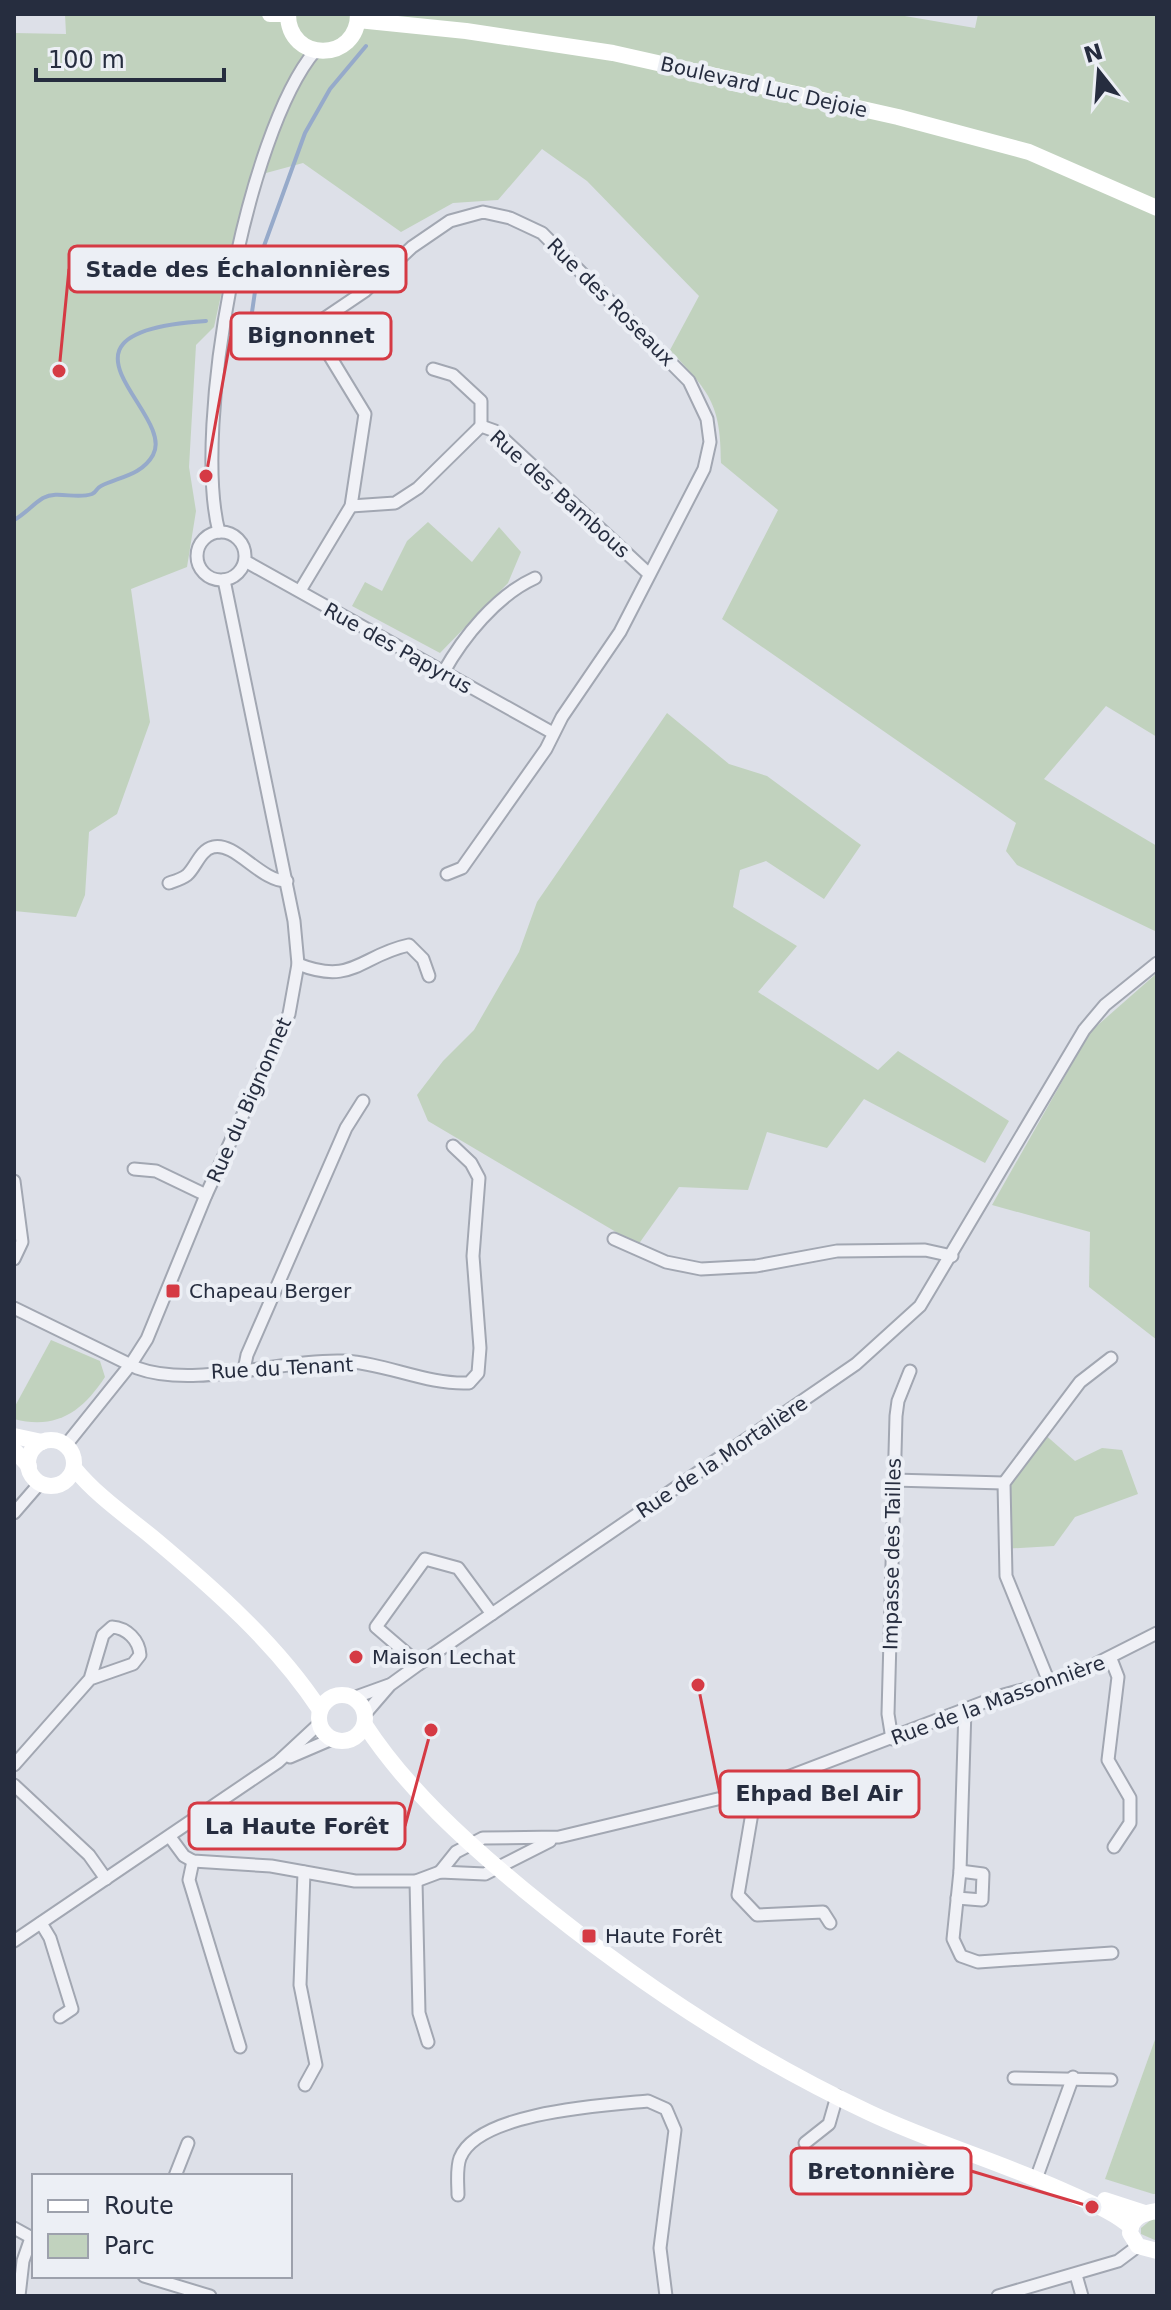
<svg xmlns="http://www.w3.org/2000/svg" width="1171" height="2310" font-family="'DejaVu Sans',sans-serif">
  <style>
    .green { fill: #c1d2be }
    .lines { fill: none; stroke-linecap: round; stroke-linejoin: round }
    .stream { stroke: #96aaca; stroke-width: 4 }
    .street-casing { stroke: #a2a7b2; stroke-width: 15 }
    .street { stroke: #f0f1f6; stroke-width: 11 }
    .secondary { stroke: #fff; stroke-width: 16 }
    .poi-dot { fill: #d53a44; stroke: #eceff5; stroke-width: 3 }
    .labels { text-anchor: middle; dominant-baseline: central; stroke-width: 8; stroke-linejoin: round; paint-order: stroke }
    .street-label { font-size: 20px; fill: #262d3f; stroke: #eceff5 }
    .poi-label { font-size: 20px; fill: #262d3f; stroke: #eceff5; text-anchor: start }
    .leader { fill: none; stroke: #d53a44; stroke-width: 3 }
    .callout-dot { fill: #d53a44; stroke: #eceff5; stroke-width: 3 }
    .callout { fill: #eceff5; stroke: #d53a44; stroke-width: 3 }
    .callout-label { font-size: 22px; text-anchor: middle; font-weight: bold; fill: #262d3f }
  </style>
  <rect width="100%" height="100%" fill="#dde0e8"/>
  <g class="green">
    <path d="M 65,14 L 893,14 L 975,28 L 978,14 L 1157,14 L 1157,737 L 1106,706 L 1044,779 L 1157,846 L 1157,932 L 1017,865 L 1006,851 L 1016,823 L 722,619 L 778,510 L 721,463 C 721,403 709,392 670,350 L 699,296 L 587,181 L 542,149 L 498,200 L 453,203 L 401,232 L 303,163 L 255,176 L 229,259 L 214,327 L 196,345 L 189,467 L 196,511 L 187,567 L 131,589 L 150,722 L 117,814 L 89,832 L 85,895 L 76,917 L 14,911 L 14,33 L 66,34 Z"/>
    <polygon points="428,522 472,562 499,527 521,552 508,583 440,653 352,606 365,582 382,591 407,541"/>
    <polygon points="667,713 729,764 767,776 861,845 824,899 766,861 740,870 733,907 797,946 758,992 878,1070 898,1051 1009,1121 985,1163 864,1099 827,1148 767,1132 748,1190 679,1187 638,1245 428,1121 417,1095 443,1061 474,1030 519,952 537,902"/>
    <polygon points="1157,973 1157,1340 1089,1287 1090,1232 992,1205 1090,1032"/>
    <path d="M 51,1340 L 100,1361 L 105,1377 C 82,1412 56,1430 14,1419 L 14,1408 Z"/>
    <polygon points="1042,1432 1075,1461 1102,1448 1122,1450 1138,1494 1075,1517 1054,1546 1002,1549 1004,1483"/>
    <polygon points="1157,2034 1157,2194 1153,2194 1105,2179"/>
    <polygon points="1152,2219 1157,2220 1157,2241 1141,2234 1141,2228"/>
  </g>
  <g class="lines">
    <g class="stream">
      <polyline points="246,321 251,319 260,257 305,133 330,89 366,46"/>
      <path d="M 14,520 C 25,514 33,504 43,498 C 58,490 76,500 92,494 C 98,491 95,489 101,486 C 119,477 142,475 153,455 C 177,412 29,332 206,321"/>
    </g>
    <g class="street-casing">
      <g id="street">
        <polyline points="433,369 453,375 481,401 481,426"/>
        <polyline points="351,506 395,503 418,488 481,426 495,431 649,574"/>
        <circle cx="221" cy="556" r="24"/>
        <path d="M 219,532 C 192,428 246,133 315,51"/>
        <polyline points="245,561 553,733"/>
        <polyline points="301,589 351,506 365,414 320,340 322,320 365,291 412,247 450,221 483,212 510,218 542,233 689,381 707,419 710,442 704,469 620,632 562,717 546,749 462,868 447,874"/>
        <path d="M 443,673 C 463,637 497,595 535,578"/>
        <path d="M 169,883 C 175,881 182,879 187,875 C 196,867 200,850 213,847 C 235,841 261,882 287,881"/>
        <path d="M 298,964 C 353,986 361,955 409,945 L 423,959 L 429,976"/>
        <polyline points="134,1169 156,1171 206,1195"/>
        <polyline points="14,1181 22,1242 14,1259"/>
        <polyline points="614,1239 666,1262 701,1269 756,1266 837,1251 925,1250 952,1256"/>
        <path d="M 14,1308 L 137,1368 C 194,1389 283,1359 343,1361 C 386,1363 426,1385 469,1383 L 478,1373 L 480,1348 L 473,1256 L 479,1178 L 471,1163 L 453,1146"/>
        <polyline points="244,1370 247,1355 346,1128 363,1101"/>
        <polyline points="66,1445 131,1364 147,1339 206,1195 289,1014 298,964 294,921 224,580"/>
        <polyline points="893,1480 1004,1483"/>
        <polyline points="14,1513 40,1483"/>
        <polyline points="1111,1659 1118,1677 1108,1760 1130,1798 1130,1823 1114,1847"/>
        <polyline points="419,1664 376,1627 425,1559 458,1568 492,1614"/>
        <polyline points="1049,1682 1006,1576 1004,1483 1080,1382 1111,1358"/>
        <polyline points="353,1698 389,1685"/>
        <polyline points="965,1709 960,1871 953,1939 961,1956 978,1962 1112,1953"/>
        <polyline points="365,1714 390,1685 419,1664 856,1364 920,1306 1084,1030 1105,1005 1157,963"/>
        <polyline points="892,1739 888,1714 896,1416 898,1401 910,1371"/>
        <polyline points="290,1757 332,1739"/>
        <path d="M 14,1765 L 90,1679 L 103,1635 L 112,1627 C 127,1628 139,1640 140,1655 L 133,1664 L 90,1679"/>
        <polyline points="14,1785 89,1855 106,1879"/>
        <polyline points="751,1791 753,1807 738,1895 757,1915 823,1912 830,1923"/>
        <polyline points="170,1837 184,1856 193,1861 271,1866 355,1881 416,1881 440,1872 485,1874 550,1841"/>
        <polyline points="193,1861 189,1880 240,2047"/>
        <polyline points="304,1872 300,1985 316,2065 305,2085"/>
        <polyline points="440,1872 456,1852 483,1838 559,1837 751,1791 1000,1696 1070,1677 1157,1633"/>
        <polyline points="416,1881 419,2013 428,2042"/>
        <polyline points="957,1898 982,1900 983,1874 960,1871"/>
        <polyline points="41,1923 50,1938 72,2009 60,2017"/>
        <polyline points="14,1941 278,1762 319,1724"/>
        <polyline points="1014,2078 1111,2080"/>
        <polyline points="805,2143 829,2124 837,2096"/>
        <polyline points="175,2176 188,2143"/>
        <polyline points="1036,2179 1073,2077"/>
        <path d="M 458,2195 C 458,2184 456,2169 460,2158 C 478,2112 605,2105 648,2101 L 666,2109 L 675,2130 L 660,2248 L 666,2296"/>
        <polyline points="14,2228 34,2239"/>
        <polyline points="1076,2275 1082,2296"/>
        <polyline points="144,2276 210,2296"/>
        <polyline points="19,2296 23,2261 31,2238"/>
        <polyline points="998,2296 1118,2261 1138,2246"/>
      </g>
    </g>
    <use href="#street" class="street"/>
    <g class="secondary">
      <polyline points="270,14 288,14"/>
      <path d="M 288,14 C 288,63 358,63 358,14"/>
      <polyline points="358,20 466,31 613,53 898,117 1029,152 1157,208"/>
      <polyline points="14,1436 42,1442"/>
      <circle cx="51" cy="1463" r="23"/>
      <polyline points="14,1450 29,1466"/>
      <path d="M 74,1468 C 96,1495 125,1515 152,1537 C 213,1588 277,1644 320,1710"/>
      <circle cx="342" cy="1718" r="23"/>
      <path d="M 365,1725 C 406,1788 466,1842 524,1890 C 631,1978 744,2054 870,2113 C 936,2144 1007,2164 1073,2195 C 1093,2204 1114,2212 1131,2227"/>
      <polyline points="1105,2200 1145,2213"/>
      <path d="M 1157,2211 C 1143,2213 1131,2217 1130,2233 L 1138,2246 L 1157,2251"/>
    </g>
  </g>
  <g class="poi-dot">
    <rect x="165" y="1283" width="16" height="16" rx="4"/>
    <circle cx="356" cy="1657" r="8"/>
    <rect x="581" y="1928" width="16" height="16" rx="4"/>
  </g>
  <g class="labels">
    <g class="street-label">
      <text transform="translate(764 87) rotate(13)">Boulevard Luc Dejoie</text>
      <text transform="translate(611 302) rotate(45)">Rue des Roseaux</text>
      <text transform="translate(560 494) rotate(42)">Rue des Bambous</text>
      <text transform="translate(398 648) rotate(29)">Rue des Papyrus</text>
      <text transform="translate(249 1100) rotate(-66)">Rue du Bignonnet</text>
      <text transform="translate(282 1368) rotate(-3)">Rue du Tenant</text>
      <text transform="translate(722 1457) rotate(-34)">Rue de la Mortalière</text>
      <text transform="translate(892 1554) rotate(-89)">Impasse des Tailles</text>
      <text transform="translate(998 1700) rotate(-20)">Rue de la Massonnière</text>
    </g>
    <g class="poi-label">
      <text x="189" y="1291">Chapeau Berger</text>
      <text x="372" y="1657">Maison Lechat</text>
      <text x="605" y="1936">Haute Forêt</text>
    </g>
  </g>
  <path class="leader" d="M59 371L69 269M206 476L231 336M698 1685L720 1794M431 1730L405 1826M1092 2207L971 2171"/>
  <g class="callout-dot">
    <circle cx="59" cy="371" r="8"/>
    <circle cx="206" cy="476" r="8"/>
    <circle cx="698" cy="1685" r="8"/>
    <circle cx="431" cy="1730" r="8"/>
    <circle cx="1092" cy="2207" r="8"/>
  </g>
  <g class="callout">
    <rect x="69" y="246" width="337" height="46" rx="8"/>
    <rect x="231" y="313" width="160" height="46" rx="8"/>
    <rect x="720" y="1771" width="199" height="46" rx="8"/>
    <rect x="189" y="1803" width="216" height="46" rx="8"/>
    <rect x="791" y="2148" width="180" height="46" rx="8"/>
  </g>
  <g class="callout-label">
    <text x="238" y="277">Stade des Échalonnières</text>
    <text x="311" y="343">Bignonnet</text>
    <text x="819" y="1801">Ehpad Bel Air</text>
    <text x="297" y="1834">La Haute Forêt</text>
    <text x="881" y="2179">Bretonnière</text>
  </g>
  <rect width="1171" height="2310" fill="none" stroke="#262d3f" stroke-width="32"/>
  <rect x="32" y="2174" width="260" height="104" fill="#eceff5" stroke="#9da1ac" stroke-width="2"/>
  <rect x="48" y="2200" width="40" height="12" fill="#ffffff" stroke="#9da1ac" stroke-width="2"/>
  <text x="104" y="2214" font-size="24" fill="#262d3f">Route</text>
  <rect x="48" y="2234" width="40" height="24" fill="#c1d2be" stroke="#9da1ac" stroke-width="2"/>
  <text x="104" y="2254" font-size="24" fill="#262d3f">Parc</text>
  <g transform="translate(1099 72) rotate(343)" stroke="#eceff5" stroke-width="6" paint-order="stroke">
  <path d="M0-6L14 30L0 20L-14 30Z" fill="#262d3f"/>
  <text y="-12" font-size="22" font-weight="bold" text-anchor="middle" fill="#262d3f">N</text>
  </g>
  <path d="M36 68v12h188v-12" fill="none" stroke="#262d3f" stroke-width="4"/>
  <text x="48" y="68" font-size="24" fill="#262d3f" stroke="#eceff5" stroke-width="6" paint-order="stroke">100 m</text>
</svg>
